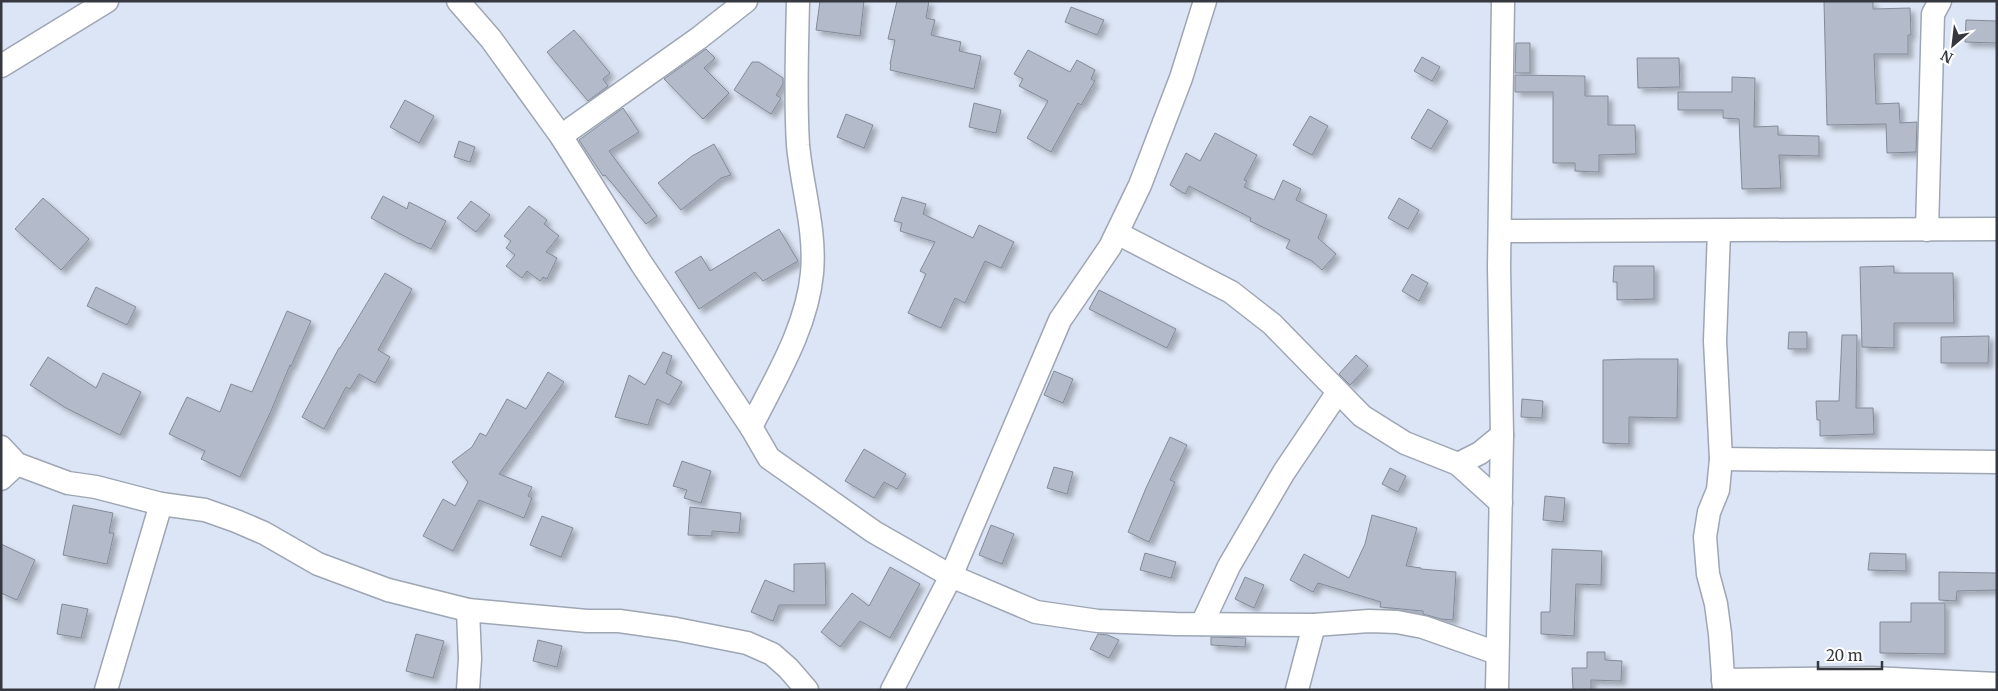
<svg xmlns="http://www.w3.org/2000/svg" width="1998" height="691" font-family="Merriweather,serif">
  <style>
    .building { fill: #b3bbca; stroke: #838b99; filter: url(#shadow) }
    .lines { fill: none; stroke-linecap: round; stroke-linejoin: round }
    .street-casing { stroke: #9ea6b4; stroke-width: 25 }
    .street { stroke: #fff; stroke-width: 22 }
  </style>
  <defs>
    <filter id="shadow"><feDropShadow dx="4.5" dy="4.5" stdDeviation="2.5" flood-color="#0004"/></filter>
  </defs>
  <rect width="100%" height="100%" fill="#dce5f5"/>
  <g class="building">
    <polygon points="820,1 864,1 860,36 816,30"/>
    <polygon points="897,1 929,1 926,18 935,20 931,35 961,42 959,51 981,56 974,89 890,70 891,65 890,64 895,40 888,39"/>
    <polygon points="1824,1 1873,1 1873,9 1910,8 1911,35 1908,35 1908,54 1874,54 1876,104 1899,103 1900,123 1917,122 1916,152 1887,153 1886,124 1827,125"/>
    <polygon points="1071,7 1104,20 1097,35 1065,22"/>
    <polygon points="1966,20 1997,21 1997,43 1965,42"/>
    <polygon points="574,30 610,73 603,79 608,86 588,101 547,52"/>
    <polygon points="1516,43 1530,43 1530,73 1515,73"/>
    <polygon points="706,49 715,58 704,68 729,93 703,119 664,79"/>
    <polygon points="1028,50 1070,72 1077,60 1095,70 1091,79 1095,81 1081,105 1078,103 1051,152 1027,138 1048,101 1019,86 1023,79 1014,74"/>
    <polygon points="1422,57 1440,67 1432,81 1414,71"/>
    <polygon points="1637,58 1679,58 1680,87 1638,88"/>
    <polygon points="752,62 759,62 783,78 783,84 776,95 781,98 771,114 734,90"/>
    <polygon points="1515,75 1585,76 1585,96 1608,96 1608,125 1635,125 1636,154 1599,155 1599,172 1575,171 1575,163 1553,163 1553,92 1515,92"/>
    <polygon points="1732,77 1755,78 1754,127 1778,126 1778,135 1819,136 1819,156 1779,155 1781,188 1742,189 1739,119 1723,118 1723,110 1678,110 1678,92 1732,92"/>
    <polygon points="405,100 434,116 419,143 390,127"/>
    <polygon points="974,103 1001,110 996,133 969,127"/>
    <polygon points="623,108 639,132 609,151 657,216 646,224 605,175 603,176 579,140"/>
    <polygon points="1428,109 1448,121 1431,149 1411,138"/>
    <polygon points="846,114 873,125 864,148 837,137"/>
    <polygon points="1310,116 1328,126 1312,155 1293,145"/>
    <polygon points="1215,133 1257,155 1244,180 1247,181 1244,187 1274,200 1283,180 1301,189 1296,200 1327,215 1318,238 1336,254 1322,270 1312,261 1286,248 1290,240 1250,221 1251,218 1189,186 1185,194 1170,185 1186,153 1200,161"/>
    <polygon points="459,141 475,147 470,162 454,157"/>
    <polygon points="714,144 731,175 721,178 681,210 658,183 692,156"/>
    <polygon points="383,196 407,209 409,202 446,221 431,249 420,243 419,244 371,218"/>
    <polygon points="902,197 926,204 923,214 973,238 979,225 1014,242 1001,268 985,261 965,303 955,298 941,328 908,313 926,274 920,271 935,242 900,231 902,223 894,221"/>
    <polygon points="43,198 89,239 61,270 15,229"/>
    <polygon points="1399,198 1419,210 1408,229 1388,218"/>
    <polygon points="471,201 490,215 476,232 457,218"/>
    <polygon points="529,206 547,220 544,224 559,236 546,252 557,258 547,279 543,277 540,281 527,271 522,278 506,266 515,255 506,248 511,241 504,236"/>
    <polygon points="779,229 798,261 763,281 755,272 699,309 675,272 701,256 710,271"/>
    <polygon points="1614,266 1654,266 1654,299 1617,300 1617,282 1613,282"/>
    <polygon points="1894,266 1894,273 1953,273 1954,323 1894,323 1894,348 1862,347 1860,267"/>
    <polygon points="385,273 412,289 378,350 390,357 375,383 359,374 350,389 346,387 324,429 302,417 339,348 340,348"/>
    <polygon points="1412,274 1428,283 1419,301 1402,291"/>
    <polygon points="96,287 136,307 127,325 87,306"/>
    <polygon points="1099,290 1176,329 1167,348 1089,309"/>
    <polygon points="287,311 311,321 291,366 290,365 271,411 240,477 201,459 205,451 169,434 187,397 220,412 231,384 252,392"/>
    <polygon points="1789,332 1807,332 1807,349 1788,349"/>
    <polygon points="1842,335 1857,335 1856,408 1873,408 1874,434 1820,436 1820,420 1817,420 1816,401 1839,401"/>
    <polygon points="1989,336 1988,363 1941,363 1941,337"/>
    <polygon points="663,352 672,356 666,373 682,382 669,405 657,399 648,425 615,417 629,375 645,385"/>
    <polygon points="1356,355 1368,366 1350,385 1339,374"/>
    <polygon points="48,357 96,388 103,373 141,392 120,435 66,408 30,385"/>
    <polygon points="1637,359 1678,359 1677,418 1629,417 1629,444 1603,443 1603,360"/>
    <polygon points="1054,371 1073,379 1063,403 1044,395"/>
    <polygon points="548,372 564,382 499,474 532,487 528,496 532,498 524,518 479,500 453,551 423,536 443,499 455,506 468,482 452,462 472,447 480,433 486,436 507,399 526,409"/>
    <polygon points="1522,399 1543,401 1542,418 1521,417"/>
    <polygon points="1170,437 1187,445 1170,480 1175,482 1149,542 1128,532 1146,488"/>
    <polygon points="864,449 906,474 897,489 884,482 874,498 845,481"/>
    <polygon points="682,461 711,471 701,503 684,498 687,490 673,486"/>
    <polygon points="1054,467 1073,472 1067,494 1047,488"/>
    <polygon points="1390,468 1406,476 1398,492 1382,484"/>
    <polygon points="1545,496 1565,498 1563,522 1543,520"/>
    <polygon points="73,505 113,513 109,533 114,533 107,564 63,555"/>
    <polygon points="690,507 741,513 739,533 712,531 712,536 688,535"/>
    <polygon points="1372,515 1417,528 1406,566 1421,568 1421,569 1456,572 1453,620 1441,619 1423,614 1423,611 1380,607 1381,602 1318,583 1313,592 1290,580 1304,554 1349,578 1365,544"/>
    <polygon points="542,516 573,528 561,557 530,545"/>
    <polygon points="991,525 1014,534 1002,564 979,555"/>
    <polygon points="1,544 35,560 17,600 1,593"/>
    <polygon points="1552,549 1602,551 1601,585 1576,584 1574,636 1541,634 1541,612 1550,612"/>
    <polygon points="1145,553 1176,562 1171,578 1140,570"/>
    <polygon points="1870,553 1906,554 1906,571 1868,570"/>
    <polygon points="825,563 826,605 779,605 773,621 751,612 765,580 794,592 794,564"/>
    <polygon points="890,567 920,584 890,638 860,621 840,647 821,632 852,593 869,606"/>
    <polygon points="1939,572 1997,573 1997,590 1957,591 1956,601 1939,600"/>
    <polygon points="1245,577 1264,585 1254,608 1235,599"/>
    <polygon points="1911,603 1945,603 1945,654 1880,653 1880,622 1911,622"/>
    <polygon points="62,604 88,609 81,638 57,634"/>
    <polygon points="416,634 444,641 433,678 406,671"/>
    <polygon points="1098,634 1108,635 1119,640 1109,658 1090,649"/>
    <polygon points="1211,637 1246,638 1245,647 1211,645"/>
    <polygon points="538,640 562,646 557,667 533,661"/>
    <polygon points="1587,652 1605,652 1605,660 1622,661 1621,681 1591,680 1591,690 1573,690 1572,668 1587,668"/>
  </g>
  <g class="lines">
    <g class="street-casing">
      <g id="street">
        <polyline points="458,1 491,39 561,136 641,263 751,427 769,458 874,532 951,576 1036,612 1098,621 1176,624 1314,625 1369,621 1397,622 1423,627 1497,653"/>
        <polyline points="1,66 107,1"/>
        <polyline points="561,136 699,38 746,1"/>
        <polyline points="1927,230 1933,14 1940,1"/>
        <polyline points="1500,231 1997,229"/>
        <polyline points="1719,231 1715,341 1721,459 1718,490 1709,512 1705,537 1708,574 1716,604 1720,634 1724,690"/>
        <polyline points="1117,233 1231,292 1272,324 1362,416 1405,443 1458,464 1501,503"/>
        <path d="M 751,427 C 775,379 807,328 812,273 C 816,230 802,188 798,145 C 795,98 797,49 798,1"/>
        <polyline points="1,447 17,464 68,483 96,487 161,504 205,510 236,521 264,533 318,564 388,590 468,610 587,621 619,621 676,629 747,643 772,654 788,668 807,690"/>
        <polyline points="1721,459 1997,462"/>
        <polyline points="1458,464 1480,453 1502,435"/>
        <polyline points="1,479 17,464"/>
        <polyline points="1202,624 1229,566 1284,472 1338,392"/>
        <polyline points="1723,680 1872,678 1997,684"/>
        <polyline points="106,690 161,504"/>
        <polyline points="468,690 470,659 468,610"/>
        <polyline points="892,690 951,576 1060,320 1110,247 1140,185 1181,78 1205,1"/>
        <polyline points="1297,690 1314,625"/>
        <polyline points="1497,690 1502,435 1499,267 1503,1"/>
      </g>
    </g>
    <use href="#street" class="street"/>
  </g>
  <rect width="1998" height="691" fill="none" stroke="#35393f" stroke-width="5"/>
  <g transform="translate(1953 45) rotate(208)" stroke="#ffffff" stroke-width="4" paint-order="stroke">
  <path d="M0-4L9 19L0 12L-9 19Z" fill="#35393f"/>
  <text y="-8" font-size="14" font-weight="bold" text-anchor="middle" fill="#35393f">N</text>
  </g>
  <path d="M1818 661v8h64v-8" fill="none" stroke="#35393f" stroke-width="2.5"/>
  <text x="1826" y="661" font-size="15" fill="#35393f" stroke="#ffffff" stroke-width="4" paint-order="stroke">20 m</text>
</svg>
